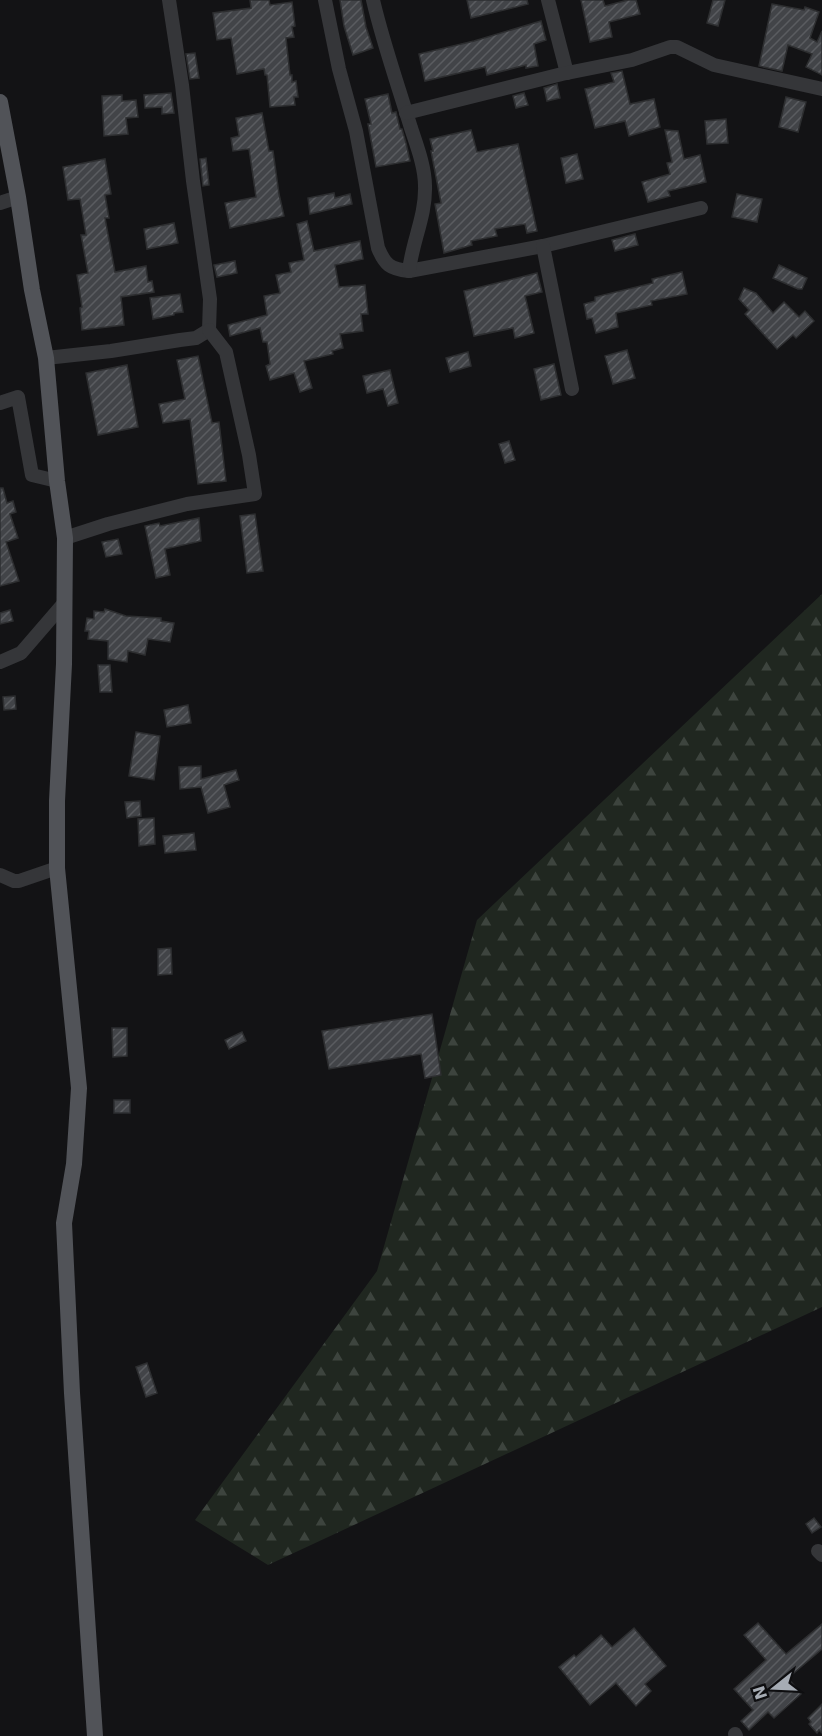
<svg xmlns="http://www.w3.org/2000/svg" width="822" height="1736" font-family="'DejaVu Sans',sans-serif">
  <style>
    .forest { fill: url(#forest-firs) }
    .building { fill: url(#building-hatch); stroke: #2d2e30; stroke-width: 1.5 }
    .lines { fill: none; stroke-linecap: round; stroke-linejoin: round }
    .minor { stroke: #353639; stroke-width: 14 }
    .major { stroke: #515358; stroke-width: 16 }
  </style>
  <defs>
    <pattern id="forest-firs" width="22" height="20" patternUnits="userSpaceOnUse" patternTransform="scale(1.5)"><rect width="22" height="20" fill="#202720"/><path d="M5 1l3.5 6h-7zM16 11l3.5 6h-7z" fill="#3d443e"/></pattern>
    <pattern id="building-hatch" width="6" height="6" patternUnits="userSpaceOnUse" patternTransform="scale(1.5)"><rect width="6" height="6" fill="#424448"/><path d="M-1 1l2-2M0 6l6-6M5 7l2-2" fill="none" stroke="#5a5c60"/></pattern>
  </defs>
  <rect width="100%" height="100%" fill="#131315"/>
  <polygon class="forest" points="822,594 822,1307 268,1565 195,1520 377,1271 477,920"/>
  <g class="building">
    <polygon points="250,0 269,0 270,5 292,2 295,26 292,27 294,37 286,38 290,75 292,75 292,82 296,81 298,97 294,97 295,105 270,107 267,75 265,75 264,69 237,74 231,38 217,40 213,13 251,8"/>
    <polygon points="340,0 361,0 366,27 373,48 353,55 344,26"/>
    <polygon points="467,0 527,0 528,4 471,18"/>
    <polygon points="581,0 603,0 605,6 628,0 636,0 640,14 609,22 612,37 590,42"/>
    <polygon points="713,0 725,0 718,26 707,23"/>
    <polygon points="772,4 804,10 805,7 819,12 810,38 817,42 822,31 822,75 806,67 812,54 788,45 782,71 759,66"/>
    <polygon points="541,21 546,40 534,44 538,66 526,68 526,65 487,75 485,67 425,81 419,54 474,41"/>
    <polygon points="195,53 199,78 190,79 186,54"/>
    <polygon points="622,71 630,104 654,99 660,127 629,136 625,121 595,128 585,89 614,82 611,73"/>
    <polygon points="557,84 560,98 547,101 544,88"/>
    <polygon points="171,93 174,113 162,114 162,107 145,108 144,95"/>
    <polygon points="524,93 528,105 516,108 513,96"/>
    <polygon points="388,94 392,113 396,112 400,129 402,129 406,143 410,161 376,167 368,124 371,124 365,99"/>
    <polygon points="122,95 122,101 136,100 138,117 126,118 128,134 104,136 102,96"/>
    <polygon points="786,97 806,102 798,132 779,127"/>
    <polygon points="262,113 269,151 273,151 279,194 284,216 230,228 225,203 256,197 249,149 233,151 231,138 239,136 236,118"/>
    <polygon points="726,119 728,143 707,144 705,121"/>
    <polygon points="471,130 477,152 518,144 537,231 527,233 525,224 495,229 497,236 471,241 472,245 444,253 435,204 441,203 431,151 433,151 430,139"/>
    <polygon points="665,130 678,131 684,159 700,155 706,182 668,191 670,196 648,202 642,182 670,174 667,163 672,162"/>
    <polygon points="577,154 583,179 566,183 561,158"/>
    <polygon points="206,158 209,185 203,186 200,159"/>
    <polygon points="105,159 111,194 105,195 109,218 105,218 115,272 146,266 148,282 152,281 154,292 121,297 124,325 82,330 80,308 82,307 77,275 88,273 81,235 86,235 80,199 68,200 63,167"/>
    <polygon points="334,193 335,198 350,194 352,204 310,214 308,198"/>
    <polygon points="737,194 762,199 757,222 732,217"/>
    <polygon points="307,221 314,251 360,241 363,259 335,265 339,287 365,285 368,314 361,314 363,331 340,334 343,348 332,351 333,354 304,361 312,388 300,392 294,373 270,380 266,366 270,364 267,342 263,342 260,328 230,336 228,325 267,315 264,296 280,293 276,275 291,272 289,263 304,260 297,224"/>
    <polygon points="174,223 178,243 147,249 144,229"/>
    <polygon points="635,234 638,245 615,251 612,240"/>
    <polygon points="235,261 237,273 217,277 214,265"/>
    <polygon points="779,265 807,278 802,289 798,289 773,278"/>
    <polygon points="682,272 687,294 651,301 652,305 616,313 618,327 596,333 592,318 587,319 584,304 595,301 595,297 653,283 652,279"/>
    <polygon points="537,273 542,292 525,296 534,333 515,338 513,328 474,336 464,291"/>
    <polygon points="744,288 756,293 773,313 784,302 799,317 805,311 814,321 796,338 793,335 777,349 745,314 749,310 739,299"/>
    <polygon points="180,294 183,312 174,313 174,315 153,319 150,298"/>
    <polygon points="627,350 635,378 613,384 605,356"/>
    <polygon points="468,352 471,366 450,372 446,358"/>
    <polygon points="198,356 212,423 219,422 226,481 198,484 190,419 163,423 159,404 185,399 177,360"/>
    <polygon points="554,364 561,395 541,400 534,369"/>
    <polygon points="127,365 138,427 98,435 86,373"/>
    <polygon points="390,370 398,403 388,406 383,389 367,393 363,376"/>
    <polygon points="509,441 515,460 505,463 499,444"/>
    <polygon points="0,488 3,488 7,503 13,501 16,512 10,514 18,538 6,542 19,581 0,586"/>
    <polygon points="255,514 263,571 247,573 240,516"/>
    <polygon points="199,518 201,541 165,549 170,575 156,578 145,526 159,523 160,526"/>
    <polygon points="118,539 122,554 106,557 102,542"/>
    <polygon points="105,609 126,616 161,618 161,621 174,623 170,642 148,639 145,655 128,651 127,662 108,659 108,641 88,639 89,631 85,631 87,618 94,619 94,611 104,612"/>
    <polygon points="10,610 13,621 0,624 0,613"/>
    <polygon points="98,665 110,665 112,692 100,692"/>
    <polygon points="15,696 16,709 4,710 3,697"/>
    <polygon points="188,705 191,723 167,727 164,710"/>
    <polygon points="136,732 160,736 154,780 129,776"/>
    <polygon points="201,766 201,779 236,770 239,780 224,785 230,807 208,813 201,787 180,789 179,767"/>
    <polygon points="140,801 141,816 127,818 125,802"/>
    <polygon points="154,818 155,844 139,846 138,819"/>
    <polygon points="194,833 196,850 165,853 163,836"/>
    <polygon points="171,948 172,974 158,975 158,949"/>
    <polygon points="432,1014 441,1075 425,1078 421,1054 329,1069 322,1031"/>
    <polygon points="112,1028 127,1028 127,1056 113,1057"/>
    <polygon points="242,1032 246,1041 229,1049 225,1040"/>
    <rect x="114" y="1100" width="16" height="13"/>
    <polygon points="147,1363 157,1393 146,1397 136,1367"/>
    <polygon points="814,1518 821,1527 812,1533 806,1524"/>
    <polygon points="758,1623 786,1654 822,1624 822,1649 788,1678 801,1694 774,1718 768,1712 749,1730 741,1721 753,1710 734,1689 766,1660 744,1635"/>
    <polygon points="634,1628 666,1666 645,1684 651,1691 636,1706 616,1683 590,1705 559,1667 574,1655 576,1657 601,1635 612,1647"/>
    <polygon points="822,1704 822,1733 819,1730 817,1733 809,1724 811,1722 808,1718"/>
  </g>
  <g class="lines">
    <g class="minor">
      <path d="M 325,0 L 339,69 L 356,131 L 378,248 C 385,265 390,269 409,271 L 543,246 L 701,208"/>
      <path d="M 373,0 C 383,43 398,85 411,128 C 417,146 425,167 425,186 C 426,216 412,242 409,271"/>
      <polyline points="548,0 567,73"/>
      <polyline points="406,113 562,74 632,60 670,47 677,47 714,65 822,89"/>
      <polyline points="0,203 18,197"/>
      <polyline points="543,246 572,389"/>
      <polyline points="46,358 111,351 180,340 196,338 209,330 210,299 193,181 182,85 169,0"/>
      <polyline points="0,403 18,397 32,475 57,481"/>
      <polyline points="65,538 108,524 187,504 255,494 249,455 226,352 209,330"/>
      <polyline points="0,662 21,653 65,602"/>
      <polyline points="0,875 14,881 19,881 57,868"/>
      <polyline points="818,1551 822,1555"/>
      <polyline points="735,1734 736,1736"/>
    </g>
    <polyline class="major" points="0,102 18,197 32,290 46,358 57,481 65,538 64,664 57,801 57,868 79,1088 74,1164 64,1223 72,1393 95,1736"/>
  </g>
  <g transform="translate(774 1688) rotate(252)" stroke="#0e0e10" stroke-width="4.5" paint-order="stroke">
  <path d="M0-4.5L10 22L0 15L-10 22Z" fill="#a6acb4"/>
  <text y="-9" font-size="16" font-weight="bold" text-anchor="middle" fill="#a6acb4">N</text>
  </g>
</svg>
